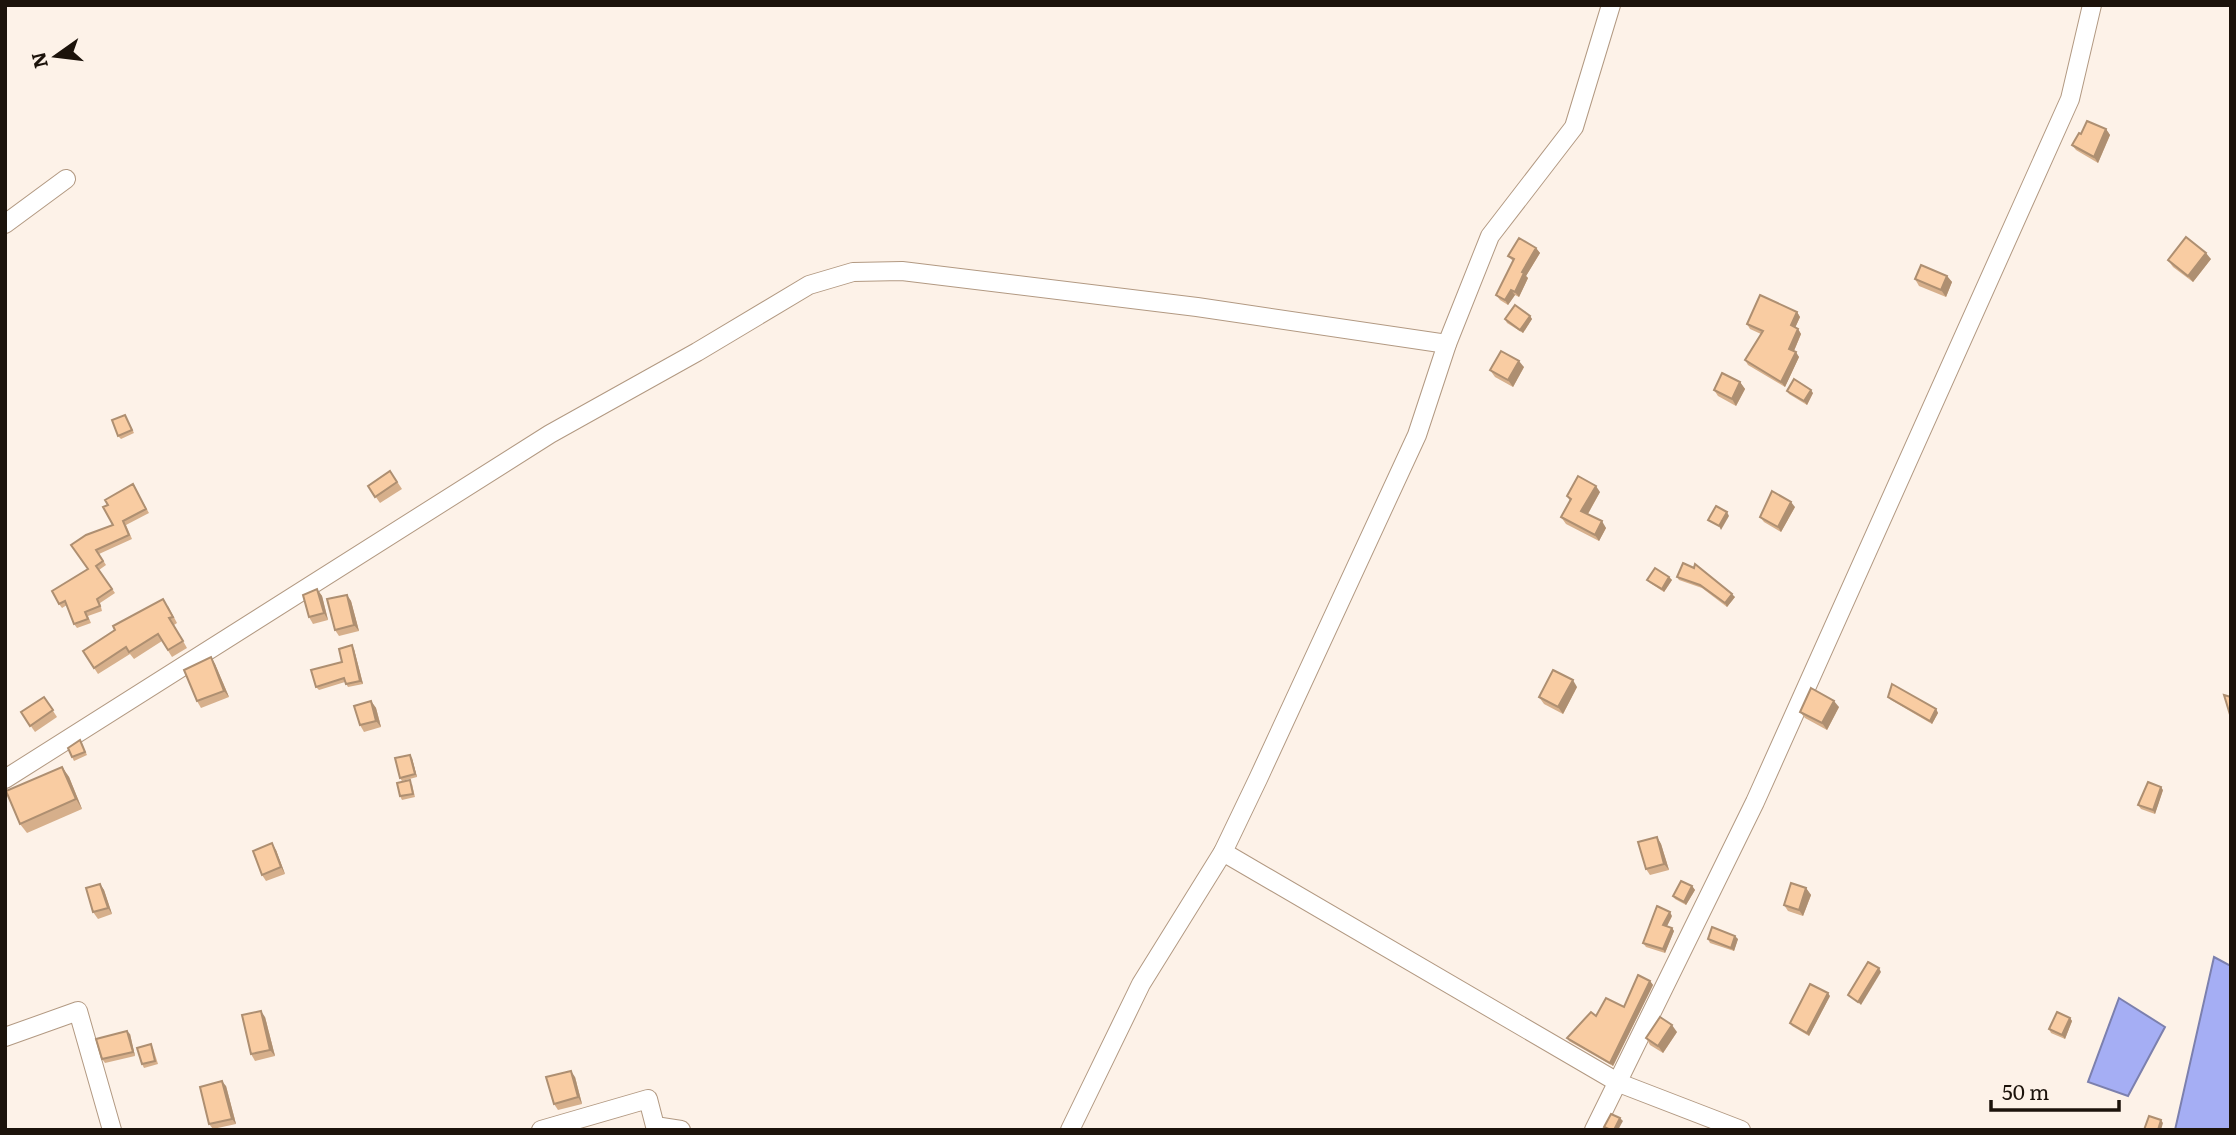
<svg xmlns="http://www.w3.org/2000/svg" width="2236" height="1135" font-family="Literata,serif">
  <style>
    .water { fill: #a5aef4; stroke: #7c80ae; stroke-width: 2 }
    .lines { fill: none; stroke-linecap: round; stroke-linejoin: round }
    .minor-casing { stroke: #b29982; stroke-width: 20 }
    .minor { stroke: #fff; stroke-width: 18 }
    .wall { fill: #d6af8b }
    .shaded-wall { fill: #ae8f71 }
    .building { fill: #f9cca2; stroke: #ae8f71; stroke-width: 2 }
  </style>
  <rect width="100%" height="100%" fill="#fdf2e8"/>
  <g class="water">
    <polygon points="2214,957 2231,966 2231,1130 2175,1130"/>
    <polygon points="2119,998 2165,1027 2128,1096 2088,1082"/>
  </g>
  <g class="lines">
    <g class="minor-casing">
      <g id="minor">
        <polyline points="5,224 66,179"/>
        <polyline points="5,779 550,434 697,352 809,285 853,272 902,271 1197,307 1447,344"/>
        <polyline points="1223,852 1619,1083 1741,1130"/>
        <polyline points="5,1037 78,1011 112,1130"/>
        <polyline points="541,1130 648,1099 655,1126 681,1130"/>
        <polyline points="1070,1130 1141,984 1223,852 1258,779 1417,435 1447,344 1490,236 1574,127 1611,5"/>
        <polyline points="1594,1130 1755,802 2070,99 2092,5"/>
      </g>
    </g>
    <use href="#minor" class="minor"/>
  </g>
  <g class="wall">
    <polygon points="2106,129 2110,135 2098,163 2076,150 2072,145 2081,134"/>
    <polygon points="1536,248 1540,253 1526,276 1528,278 1519,297 1515,295 1508,305 1500,300 1496,295 1513,261 1508,256"/>
    <polygon points="2211,259 2193,282 2173,267 2168,260"/>
    <polygon points="1947,276 1952,282 1946,297 1919,286 1915,279"/>
    <polygon points="1797,312 1800,317 1795,328 1798,329 1801,334 1794,351 1799,357 1785,387 1748,365 1745,360 1761,334 1750,329 1747,324"/>
    <polygon points="1530,316 1532,319 1523,333 1507,323 1505,319"/>
    <polygon points="1524,367 1513,387 1495,377 1490,370"/>
    <polygon points="1740,382 1745,389 1736,406 1718,396 1714,390"/>
    <polygon points="1787,391 1813,393 1807,405 1789,394"/>
    <polygon points="125,415 134,433 121,439 118,436"/>
    <polygon points="390,471 402,489 380,503 368,486"/>
    <polygon points="135,488 149,513 126,525 132,539 99,554 106,565 99,570 115,593 100,603 102,611 88,616 91,623 77,628 74,624 67,605 62,608 59,604 88,569 71,545 113,525"/>
    <polygon points="1600,492 1588,514 1606,528 1599,541 1566,524 1561,517 1570,501 1567,496"/>
    <polygon points="1795,507 1781,532 1764,522 1760,517"/>
    <polygon points="1669,577 1672,580 1664,592 1650,583 1647,580"/>
    <polygon points="1677,577 1735,597 1727,607 1702,588 1679,580"/>
    <polygon points="317,589 322,596 328,620 313,624 309,617"/>
    <polygon points="347,595 351,601 359,631 339,636 335,630"/>
    <polygon points="168,606 177,623 174,625 187,648 172,657 162,641 134,659 130,654 98,674 83,651"/>
    <polygon points="354,649 363,684 348,687 345,682 319,690 316,687"/>
    <polygon points="211,657 215,664 229,697 201,708 197,701"/>
    <polygon points="1577,687 1563,714 1544,704 1539,697"/>
    <polygon points="44,697 57,717 35,732 21,712"/>
    <polygon points="1888,697 1936,709 1938,713 1932,724 1891,700"/>
    <polygon points="371,701 376,708 381,727 364,732 360,725"/>
    <polygon points="1839,707 1827,730 1805,718 1800,712"/>
    <polygon points="80,740 87,755 74,761 72,757"/>
    <polygon points="412,758 417,777 402,781 400,778"/>
    <polygon points="62,767 69,777 82,809 27,833 20,824"/>
    <polygon points="412,784 415,797 402,800 400,796"/>
    <polygon points="2163,790 2155,814 2141,809 2138,805"/>
    <polygon points="1657,837 1661,844 1669,870 1650,875 1646,869"/>
    <polygon points="276,850 285,874 266,881 262,875"/>
    <polygon points="100,884 104,890 112,914 98,919 93,912"/>
    <polygon points="1692,886 1695,890 1686,905 1675,899 1673,896"/>
    <polygon points="1806,888 1811,895 1803,916 1788,911 1784,905"/>
    <polygon points="1672,916 1667,926 1672,928 1674,931 1665,953 1646,947 1643,943"/>
    <polygon points="1708,939 1738,939 1734,951 1710,943"/>
    <polygon points="1650,981 1653,985 1613,1066 1569,1041 1567,1038 1596,1016 1624,1007"/>
    <polygon points="1830,996 1809,1036 1792,1026 1790,1023"/>
    <polygon points="265,1017 275,1056 255,1061 251,1054"/>
    <polygon points="2070,1018 2072,1021 2065,1039 2051,1033 2049,1029"/>
    <polygon points="1677,1032 1663,1053 1650,1045 1646,1038"/>
    <polygon points="130,1034 135,1056 105,1063 102,1059"/>
    <polygon points="151,1044 153,1048 158,1064 144,1068 142,1064"/>
    <polygon points="575,1077 582,1104 558,1110 554,1104"/>
    <polygon points="226,1086 236,1124 213,1129 209,1124"/>
  </g>
  <g class="shaded-wall">
    <polygon points="2106,129 2110,135 2098,163 2094,157"/>
    <polygon points="1536,248 1540,253 1526,276 1528,278 1519,297 1515,292 1522,272"/>
    <polygon points="2206,253 2211,259 2193,282 2188,276"/>
    <polygon points="1947,276 1952,282 1946,297 1941,290"/>
    <polygon points="1511,290 1515,295 1508,305 1505,300"/>
    <polygon points="1797,312 1800,317 1794,330 1791,325"/>
    <polygon points="1530,316 1532,319 1523,333 1520,330"/>
    <polygon points="1798,329 1801,334 1793,353 1789,349"/>
    <polygon points="1796,352 1799,357 1785,387 1781,382"/>
    <polygon points="1519,361 1524,367 1513,387 1508,380"/>
    <polygon points="1740,382 1745,389 1736,406 1732,399"/>
    <polygon points="1811,390 1813,393 1807,405 1804,401"/>
    <polygon points="1596,486 1600,492 1586,517 1581,511"/>
    <polygon points="1791,502 1795,507 1781,532 1778,527"/>
    <polygon points="1727,512 1729,516 1721,530 1719,526"/>
    <polygon points="1602,521 1606,528 1599,541 1595,535"/>
    <polygon points="1669,577 1672,580 1664,592 1662,589"/>
    <polygon points="317,589 322,596 328,620 324,613"/>
    <polygon points="1732,594 1735,597 1727,607 1725,603"/>
    <polygon points="347,595 351,601 359,631 354,625"/>
    <polygon points="352,645 354,649 363,684 360,681"/>
    <polygon points="211,657 215,664 229,697 224,691"/>
    <polygon points="1573,680 1577,687 1563,714 1558,707"/>
    <polygon points="371,701 376,708 381,727 376,721"/>
    <polygon points="1834,701 1839,707 1827,730 1822,723"/>
    <polygon points="1936,709 1938,713 1932,724 1930,721"/>
    <polygon points="410,755 412,758 417,777 415,774"/>
    <polygon points="62,767 69,777 82,809 76,799"/>
    <polygon points="2161,787 2163,790 2155,814 2153,810"/>
    <polygon points="1657,837 1661,844 1669,870 1664,864"/>
    <polygon points="272,843 276,850 285,874 281,867"/>
    <polygon points="100,884 104,890 112,914 108,908"/>
    <polygon points="1692,886 1695,890 1686,905 1684,902"/>
    <polygon points="1806,888 1811,895 1803,916 1799,910"/>
    <polygon points="1670,912 1672,916 1666,928 1663,925"/>
    <polygon points="1672,928 1674,931 1665,953 1663,949"/>
    <polygon points="1735,936 1738,939 1734,951 1731,948"/>
    <polygon points="1879,968 1881,972 1861,1005 1858,1002"/>
    <polygon points="1650,981 1653,985 1613,1066 1610,1063"/>
    <polygon points="1828,993 1830,996 1809,1036 1807,1033"/>
    <polygon points="261,1011 265,1017 275,1056 270,1050"/>
    <polygon points="2070,1018 2072,1021 2065,1039 2062,1035"/>
    <polygon points="1672,1025 1677,1032 1663,1053 1658,1046"/>
    <polygon points="127,1031 130,1034 135,1056 133,1052"/>
    <polygon points="571,1071 575,1077 582,1104 578,1097"/>
    <polygon points="222,1081 226,1086 236,1124 232,1119"/>
    <polygon points="1620,1118 1623,1121 1618,1130 1614,1130"/>
    <polygon points="2161,1120 2163,1123 2161,1130 2158,1130"/>
  </g>
  <g class="building">
    <polygon points="2087,121 2106,129 2094,157 2072,145 2079,133 2081,134"/>
    <polygon points="2186,237 2206,253 2188,276 2168,260"/>
    <polygon points="1519,238 1536,248 1522,272 1524,273 1515,292 1511,290 1505,300 1496,295 1514,259 1508,256"/>
    <polygon points="1921,265 1947,276 1941,290 1915,279"/>
    <polygon points="1760,295 1797,312 1791,325 1798,329 1789,349 1796,352 1781,382 1745,360 1763,331 1747,324"/>
    <polygon points="1515,305 1530,316 1520,330 1505,319"/>
    <polygon points="1501,351 1519,361 1508,380 1490,370"/>
    <polygon points="1722,373 1740,382 1732,399 1714,390"/>
    <polygon points="1794,379 1811,390 1804,401 1787,391"/>
    <polygon points="125,415 132,430 118,436 112,420"/>
    <polygon points="390,471 397,482 375,497 368,486"/>
    <polygon points="1578,476 1596,486 1581,511 1602,521 1595,535 1561,517 1571,499 1567,496"/>
    <polygon points="133,484 146,509 123,521 129,535 96,550 103,561 96,566 112,589 97,599 100,606 85,612 88,619 74,624 65,601 59,604 52,591 88,569 71,545 86,535 113,525 103,507 108,505 105,500"/>
    <polygon points="1772,491 1791,502 1778,527 1760,517"/>
    <polygon points="1716,506 1727,512 1719,526 1708,520"/>
    <polygon points="1683,563 1694,568 1695,564 1732,594 1725,603 1700,585 1677,577"/>
    <polygon points="1655,568 1669,577 1662,589 1647,580"/>
    <polygon points="317,589 324,613 309,617 303,595"/>
    <polygon points="347,595 354,625 335,630 327,599"/>
    <polygon points="163,599 173,617 169,618 183,641 168,650 158,634 129,652 126,647 94,668 83,651 115,630 113,626"/>
    <polygon points="352,645 360,681 346,684 344,678 316,687 311,670 342,662 339,649"/>
    <polygon points="211,657 224,691 197,701 184,670"/>
    <polygon points="1553,670 1573,680 1558,707 1539,697"/>
    <polygon points="1892,684 1936,709 1930,721 1888,697"/>
    <polygon points="1811,688 1834,701 1822,723 1800,712"/>
    <polygon points="2224,695 2231,697 2231,718"/>
    <polygon points="44,697 53,710 30,726 21,712"/>
    <polygon points="371,701 376,721 360,725 354,706"/>
    <polygon points="80,740 85,752 72,757 68,748"/>
    <polygon points="410,755 415,774 400,778 395,758"/>
    <polygon points="62,767 76,799 20,824 6,791"/>
    <polygon points="410,780 413,794 400,796 397,783"/>
    <polygon points="2148,782 2161,787 2153,810 2138,805"/>
    <polygon points="1657,837 1664,864 1646,869 1638,842"/>
    <polygon points="272,843 281,867 262,875 253,851"/>
    <polygon points="1681,881 1692,886 1684,902 1673,896"/>
    <polygon points="1791,883 1806,888 1799,910 1784,905"/>
    <polygon points="100,884 108,908 93,912 86,888"/>
    <polygon points="1657,906 1670,912 1663,925 1672,928 1663,949 1643,943"/>
    <polygon points="1712,927 1735,936 1731,948 1708,939"/>
    <polygon points="1868,962 1879,968 1858,1002 1848,995"/>
    <polygon points="1638,975 1650,981 1610,1063 1567,1038 1591,1012 1596,1016 1606,998 1624,1007"/>
    <polygon points="1810,984 1828,993 1807,1033 1790,1023"/>
    <polygon points="261,1011 270,1050 251,1054 242,1015"/>
    <polygon points="2057,1012 2070,1018 2062,1035 2049,1029"/>
    <polygon points="1660,1017 1672,1025 1658,1046 1646,1038"/>
    <polygon points="127,1031 133,1052 102,1059 96,1039"/>
    <polygon points="151,1044 155,1061 142,1064 137,1048"/>
    <polygon points="571,1071 578,1097 554,1104 546,1077"/>
    <polygon points="222,1081 232,1119 209,1124 200,1087"/>
    <polygon points="1611,1114 1620,1118 1614,1130 1611,1130 1604,1127"/>
    <polygon points="2149,1116 2161,1120 2158,1130 2144,1130"/>
  </g>
  <rect width="2236" height="1135" fill="none" stroke="#1c130b" stroke-width="14"/>
  <g transform="translate(56 56) rotate(256)" stroke="#fdf2e8" stroke-width="5" paint-order="stroke">
  <path d="M0-5L12 26L0 18L-12 26Z" fill="#1c130b"/>
  <text y="-10" font-size="19" font-weight="bold" text-anchor="middle" fill="#1c130b">N</text>
  </g>
  <path d="M1991 1100v10h128v-10" fill="none" stroke="#1c130b" stroke-width="3.5"/>
  <text x="2002" y="1100" font-size="21" fill="#1c130b" stroke="#fdf2e8" stroke-width="5" paint-order="stroke">50 m</text>
</svg>
